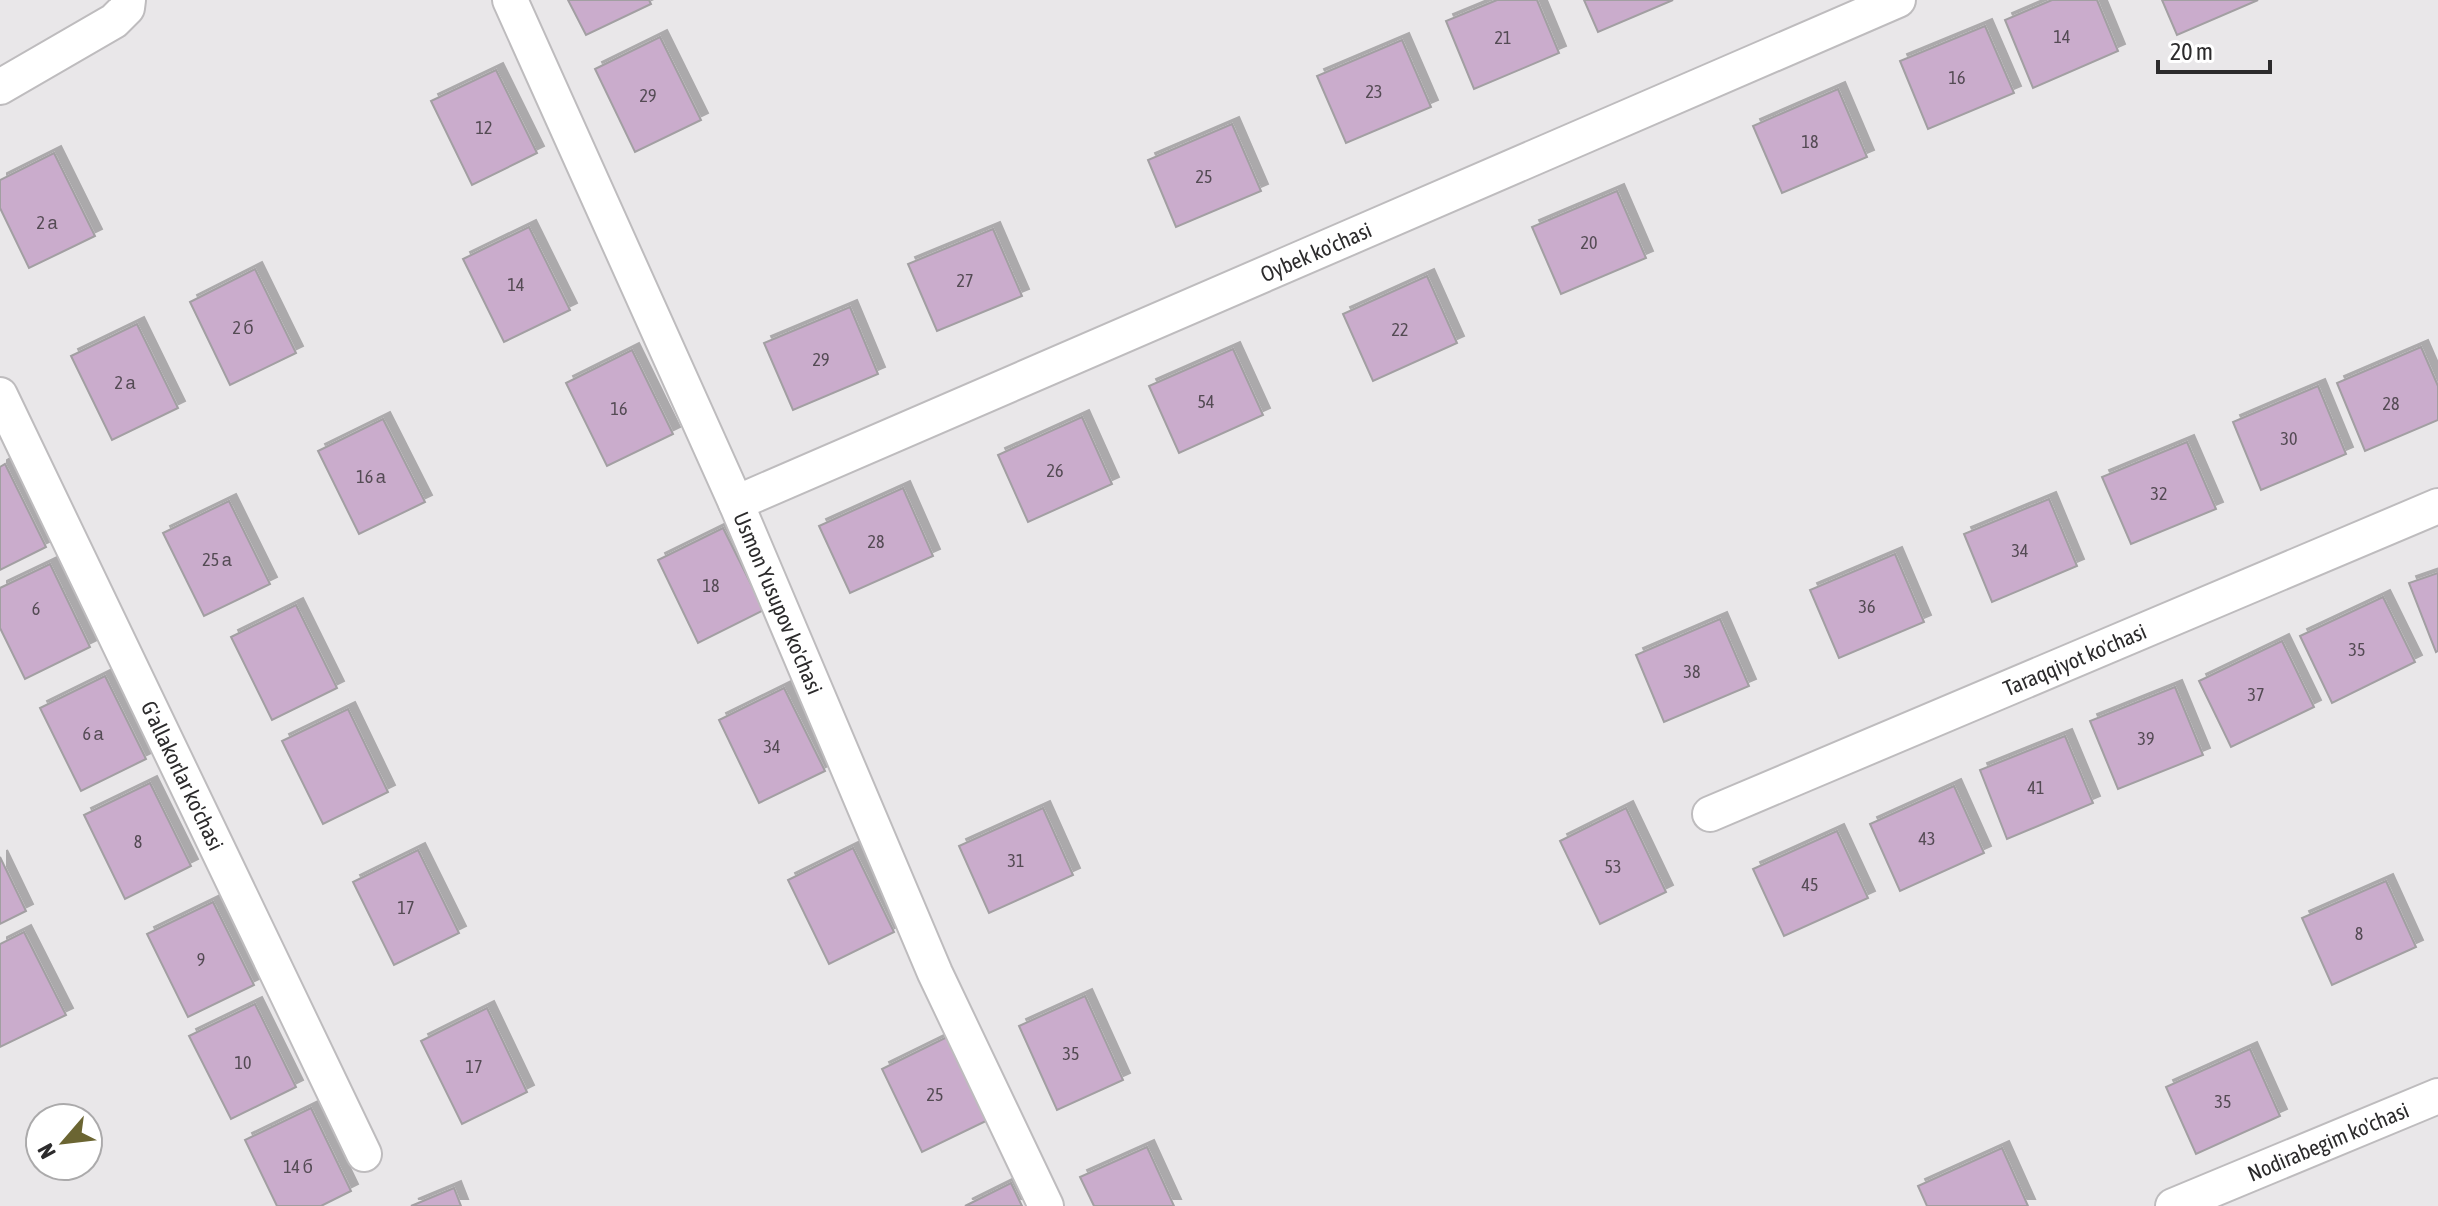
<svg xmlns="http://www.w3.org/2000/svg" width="2438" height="1206" font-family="'Asap Condensed',sans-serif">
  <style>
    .building { fill: #caaccc; stroke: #a29fa2; stroke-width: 2; filter: url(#shadow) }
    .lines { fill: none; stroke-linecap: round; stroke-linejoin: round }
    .minor-casing { stroke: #bebcbe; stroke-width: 38 }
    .minor { stroke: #fff; stroke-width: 34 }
    .labels { text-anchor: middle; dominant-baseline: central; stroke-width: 6; stroke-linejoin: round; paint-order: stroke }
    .number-label { font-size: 18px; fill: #544b54 }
    .street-label { font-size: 22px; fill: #2c2b2c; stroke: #fff }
  </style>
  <defs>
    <filter id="shadow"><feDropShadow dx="7" dy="-7" stdDeviation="0" flood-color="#0004"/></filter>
  </defs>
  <rect width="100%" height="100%" fill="#e9e7e9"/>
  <g class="building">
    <polygon points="568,0 649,0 651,4 586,35"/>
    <polygon points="1497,0 1537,0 1559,53 1474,89 1446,21"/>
    <polygon points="1584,0 1673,0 1598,32"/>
    <polygon points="2052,0 2097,0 2118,51 2033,88 2005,20"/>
    <polygon points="2162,0 2258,0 2177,35"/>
    <polygon points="1985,26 2014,93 1928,129 1900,61"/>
    <polygon points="660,37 701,120 635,152 595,69"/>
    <polygon points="1402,40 1431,107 1346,143 1317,76"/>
    <polygon points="496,70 537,153 472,185 431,101"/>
    <polygon points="1838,89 1867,157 1782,193 1753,126"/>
    <polygon points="1232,124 1261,191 1176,227 1148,160"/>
    <polygon points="54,153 95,236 29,268 0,208 0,180"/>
    <polygon points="1617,191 1646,258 1561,294 1532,227"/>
    <polygon points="529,227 570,310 504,342 463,259"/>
    <polygon points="993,229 1022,296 937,331 908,264"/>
    <polygon points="255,269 296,353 230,385 190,302"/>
    <polygon points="1427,276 1457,343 1373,381 1343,314"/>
    <polygon points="850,307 878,374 793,410 764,343"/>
    <polygon points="137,324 178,408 112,440 71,356"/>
    <polygon points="2421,347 2438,386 2438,420 2365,451 2337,383"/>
    <polygon points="1233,349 1263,415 1179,453 1149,386"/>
    <polygon points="632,350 673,434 607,466 566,383"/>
    <polygon points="2318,386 2346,454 2261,490 2233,422"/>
    <polygon points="1082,417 1112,484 1028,522 998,455"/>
    <polygon points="383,419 425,502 359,534 318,451"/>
    <polygon points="2187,442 2216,509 2131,544 2102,477"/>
    <polygon points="5,464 46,547 0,570 0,467"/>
    <polygon points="903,488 933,556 850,593 819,526"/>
    <polygon points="2049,499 2077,566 1992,602 1964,534"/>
    <polygon points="229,501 270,584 204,616 163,533"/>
    <polygon points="723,528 764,610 698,643 658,560"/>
    <polygon points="1895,554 1924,622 1839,658 1810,590"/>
    <polygon points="50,564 90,647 25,679 0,628 0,588"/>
    <polygon points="2438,573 2438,651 2436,652 2409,583"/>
    <polygon points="2383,597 2415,662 2332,703 2300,636"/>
    <polygon points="296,605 337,688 272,720 231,637"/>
    <polygon points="1720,619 1749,686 1664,722 1636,655"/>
    <polygon points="2282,641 2314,707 2231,747 2199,681"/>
    <polygon points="105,676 146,759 81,791 40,708"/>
    <polygon points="2175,687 2203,755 2118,789 2090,721"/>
    <polygon points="784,688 825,771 759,803 719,720"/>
    <polygon points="348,709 388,792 323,824 282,741"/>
    <polygon points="2065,736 2093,803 2007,839 1980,770"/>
    <polygon points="150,783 191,866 125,899 84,815"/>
    <polygon points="1954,786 1984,853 1900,891 1870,824"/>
    <polygon points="1043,808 1073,875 989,913 959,846"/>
    <polygon points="1626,808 1666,892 1600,924 1560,841"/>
    <polygon points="1837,831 1868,898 1784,936 1753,869"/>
    <polygon points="853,848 894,932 829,964 788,880"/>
    <polygon points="418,850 459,933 394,965 353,882"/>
    <polygon points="0,857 26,911 0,924"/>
    <polygon points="2386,881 2416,947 2332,985 2302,918"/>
    <polygon points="213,902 254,985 188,1017 147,934"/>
    <polygon points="24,932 66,1015 0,1047 0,944"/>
    <polygon points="1085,996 1123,1080 1057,1110 1019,1026"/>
    <polygon points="255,1004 296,1087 231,1119 189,1036"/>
    <polygon points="487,1008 527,1092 462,1124 421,1041"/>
    <polygon points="947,1037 988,1120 922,1152 882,1069"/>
    <polygon points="2250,1049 2280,1116 2196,1154 2166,1087"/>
    <polygon points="311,1108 351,1191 321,1206 277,1206 245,1140"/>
    <polygon points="1147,1147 1174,1206 1094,1206 1080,1177"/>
    <polygon points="2002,1148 2028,1206 1927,1206 1918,1186"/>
    <polygon points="1011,1183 1022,1206 965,1206"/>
    <polygon points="454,1188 461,1206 411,1206"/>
  </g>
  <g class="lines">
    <g class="minor-casing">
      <g id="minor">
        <path id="s1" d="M 510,0 L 736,503 L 935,973 L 1046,1206"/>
        <polyline points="0,87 114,21 127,8 128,0"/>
        <path id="s2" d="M 0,395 L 364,1154"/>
        <path id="s3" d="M 736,503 L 1898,0"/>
        <path id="s4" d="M 1710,814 L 2438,506"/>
        <path id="s5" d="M 2173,1206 L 2438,1096"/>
      </g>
    </g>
    <use href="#minor" class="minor"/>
  </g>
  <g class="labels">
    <g class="number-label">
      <text x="2062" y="36">14</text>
      <text x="1503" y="37">21</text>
      <text x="1957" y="77">16</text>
      <text x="1374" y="91">23</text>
      <text x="648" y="95">29</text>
      <text x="484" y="127">12</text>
      <text x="1810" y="141">18</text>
      <text x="1204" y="176">25</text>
      <text x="47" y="222">2 а</text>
      <text x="1589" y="242">20</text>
      <text x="965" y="280">27</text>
      <text x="516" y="284">14</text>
      <text x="243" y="327">2 б</text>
      <text x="1400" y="329">22</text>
      <text x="821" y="359">29</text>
      <text x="125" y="382">2 а</text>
      <text x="1206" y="401">54</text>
      <text x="2391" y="403">28</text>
      <text x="619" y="408">16</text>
      <text x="2289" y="438">30</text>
      <text x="1055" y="470">26</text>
      <text x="371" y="476">16 а</text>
      <text x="2159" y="493">32</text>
      <text x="876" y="541">28</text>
      <text x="2020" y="550">34</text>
      <text x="217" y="559">25 а</text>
      <text x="711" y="585">18</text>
      <text x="1867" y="606">36</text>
      <text x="36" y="608">6</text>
      <text x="2357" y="649">35</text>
      <text x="1692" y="671">38</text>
      <text x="2256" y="694">37</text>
      <text x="93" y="733">6 а</text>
      <text x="2146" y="738">39</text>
      <text x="772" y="746">34</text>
      <text x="2036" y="787">41</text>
      <text x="1927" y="838">43</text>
      <text x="138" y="841">8</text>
      <text x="1016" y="860">31</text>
      <text x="1613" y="866">53</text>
      <text x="1810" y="884">45</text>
      <text x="406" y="907">17</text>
      <text x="2359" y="933">8</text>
      <text x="201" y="959">9</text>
      <text x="1071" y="1053">35</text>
      <text x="243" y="1062">10</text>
      <text x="474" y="1066">17</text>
      <text x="935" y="1094">25</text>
      <text x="2223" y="1101">35</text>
      <text x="298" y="1166">14 б</text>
    </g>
    <g class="street-label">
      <text stroke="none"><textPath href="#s3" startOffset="632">Oybek ko'chasi</textPath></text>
      <text stroke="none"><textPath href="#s1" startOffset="660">Usmon Yusupov ko'chasi</textPath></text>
      <text stroke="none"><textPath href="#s4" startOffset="396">Taraqqiyot ko'chasi</textPath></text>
      <text stroke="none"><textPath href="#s2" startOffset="422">G'allakorlar ko'chasi</textPath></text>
      <text stroke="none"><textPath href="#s5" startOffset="168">Nodirabegim ko'chasi</textPath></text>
    </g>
  </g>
  <g transform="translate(64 1142) rotate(242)"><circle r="38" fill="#ffffff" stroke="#abaaab" stroke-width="2"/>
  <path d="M0-6L14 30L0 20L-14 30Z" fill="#6b6532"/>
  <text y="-12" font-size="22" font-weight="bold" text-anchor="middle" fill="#2c2b2c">N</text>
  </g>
  <path d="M2158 60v12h112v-12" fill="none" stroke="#2c2b2c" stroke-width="4"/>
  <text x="2170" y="60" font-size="24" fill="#2c2b2c" stroke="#ffffff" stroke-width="6" paint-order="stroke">20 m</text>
</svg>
